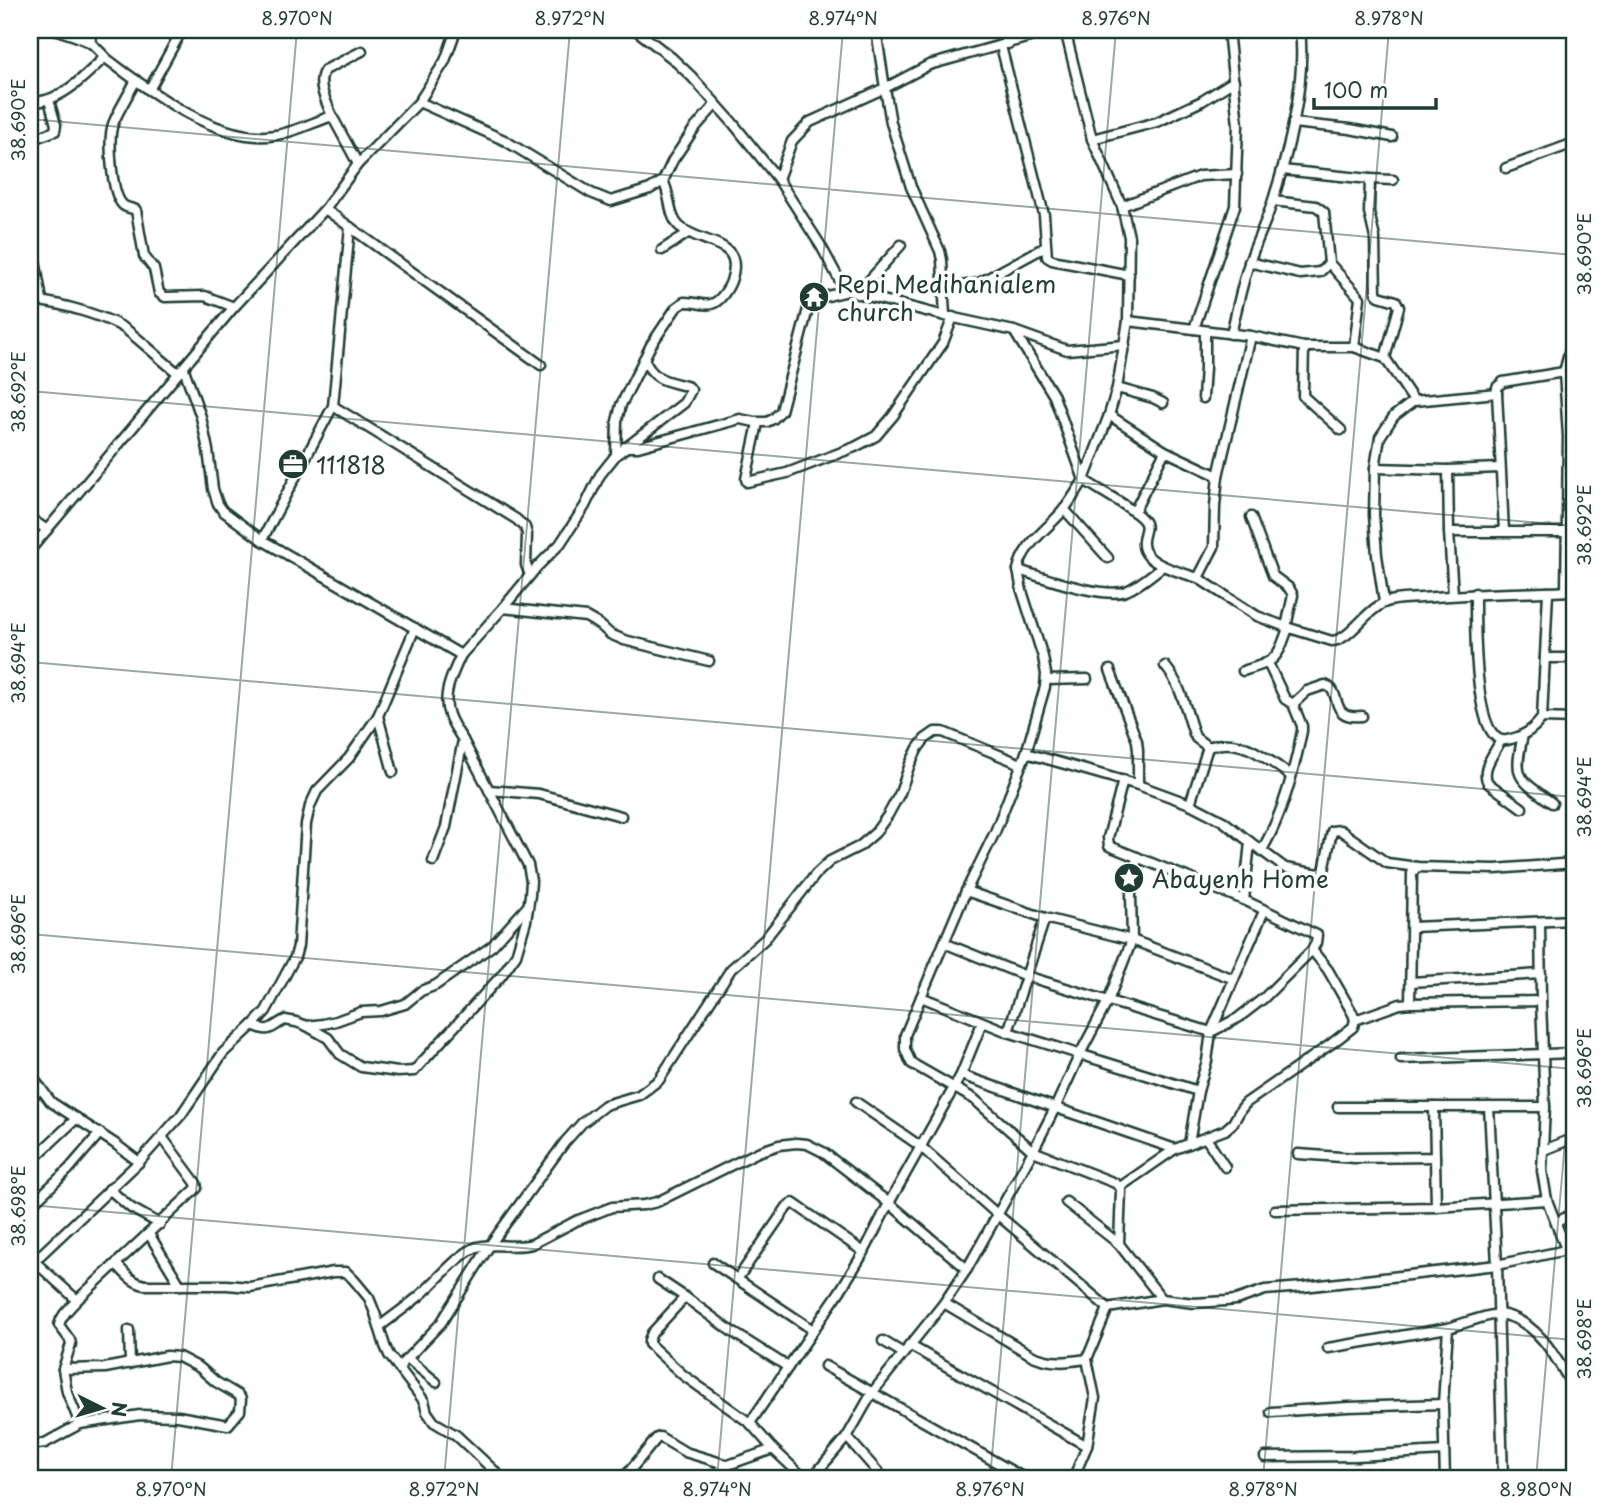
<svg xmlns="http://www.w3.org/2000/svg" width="1604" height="1509" font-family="'Playpen Sans',sans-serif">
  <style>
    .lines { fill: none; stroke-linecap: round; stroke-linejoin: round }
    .minor-casing { stroke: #1f3d34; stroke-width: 13 }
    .minor { stroke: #fff; stroke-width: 8 }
    .ticks { fill: none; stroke: #1f3d34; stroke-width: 2; stroke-opacity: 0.45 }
    .labels { text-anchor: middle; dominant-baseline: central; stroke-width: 7; stroke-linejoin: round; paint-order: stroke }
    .poi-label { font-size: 24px; fill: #1f3d34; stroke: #fff; text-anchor: start }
    .neatline { fill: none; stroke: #1f3d34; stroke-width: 2.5 }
    .ticks-label { font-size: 18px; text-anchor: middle; fill: #1f3d34 }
  </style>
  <rect width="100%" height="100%" fill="#fff"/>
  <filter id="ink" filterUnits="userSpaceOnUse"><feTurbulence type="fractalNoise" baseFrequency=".0143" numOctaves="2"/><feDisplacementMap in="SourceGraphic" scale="14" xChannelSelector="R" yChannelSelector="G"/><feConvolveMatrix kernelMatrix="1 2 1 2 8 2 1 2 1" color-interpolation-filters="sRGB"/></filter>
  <g filter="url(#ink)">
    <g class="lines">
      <g class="minor-casing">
        <g id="minor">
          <path d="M 57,30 C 68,34 82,37 92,44 C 97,48 102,54 107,59 C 149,91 220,145 276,135 C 295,132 314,122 332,116 L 358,164"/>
          <polyline points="90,30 91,43"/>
          <polyline points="636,30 672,58 692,77 732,122 778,179 821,246 841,283 848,291 945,316"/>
          <polyline points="876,30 885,88 929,65 1055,30"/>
          <polyline points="1003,30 1008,44"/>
          <path d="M 1065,30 L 1092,139 L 1122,206 L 1129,237 L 1128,321 L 1117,388 L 1109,415 L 1084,480 C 1097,489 1135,509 1143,520 C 1149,527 1143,533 1143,541 C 1140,564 1181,572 1198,578"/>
          <polyline points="1001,46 1044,215 1047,257 1052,260 1129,275"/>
          <path d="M 136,80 C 129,94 119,109 113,124 C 108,138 111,192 122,204 C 125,208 132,208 136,210 L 144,256 L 154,269 L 159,293 L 165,297 L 205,296 L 234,307"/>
          <polyline points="149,90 182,30"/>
          <polyline points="419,102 504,140 591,193 611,201 650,189 663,181 673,160 694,129 716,104"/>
          <path d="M 30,103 C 37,102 45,101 52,98 C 72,90 89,72 105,57"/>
          <path d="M 332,116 C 327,102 315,83 325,70 L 362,51"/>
          <polyline points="1293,123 1350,129 1392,137"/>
          <polyline points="1092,139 1157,122 1202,101 1234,81"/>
          <polyline points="30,140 55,131 56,125 49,100"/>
          <polyline points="1506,168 1574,143"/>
          <polyline points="1282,170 1370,179 1369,212 1375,238 1376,293 1379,296 1396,301 1399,307 1385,358"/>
          <polyline points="778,179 792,141 810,122 885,88 891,123 911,187 940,251 942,260 945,316 1014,331"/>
          <polyline points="1370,179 1393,180"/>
          <polyline points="1273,201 1316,206 1324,212 1329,263 1360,298 1354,347"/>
          <polyline points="1122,206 1200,176 1237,174"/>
          <polyline points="325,209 541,365"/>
          <path d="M 350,227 L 333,406 L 262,540 L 461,655 L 503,608 L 537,567 L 560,544 L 585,506 L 600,475 L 616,455 L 684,403 L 691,390 L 689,387 C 669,381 654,382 644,359"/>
          <polyline points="30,231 42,300"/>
          <polyline points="662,250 688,233"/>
          <polyline points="1249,262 1300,274 1320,272 1329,263"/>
          <polyline points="944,289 979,283 1045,247"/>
          <polyline points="857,294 901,245"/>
          <path d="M 30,301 C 52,300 110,317 128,331 C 145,344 161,360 178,373"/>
          <polyline points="1128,321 1251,336 1304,347 1354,347 1385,358 1414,401"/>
          <polyline points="1194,329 1235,206 1238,125 1228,30"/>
          <path d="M 1231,334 C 1237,309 1242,284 1250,260 C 1257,240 1267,220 1273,200 C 1289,150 1306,81 1300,30"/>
          <path d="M 1251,336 L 1218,476 L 1215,506 L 1214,547 L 1198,578 L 1257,616 L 1286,627 L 1332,641 C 1349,641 1366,610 1384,603 C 1394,598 1410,599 1421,598 C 1472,593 1523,593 1574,591"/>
          <path d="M 1125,345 L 1067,350 L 1014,331 L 1054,396 L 1084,480 C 1078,489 1072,499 1065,508 C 1049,529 1023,543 1018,570 C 1043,577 1102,599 1126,591 C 1139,586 1152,574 1163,566"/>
          <polyline points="1304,347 1303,396 1341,430"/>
          <polyline points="184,369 201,417 208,450 213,489 218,504 223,511 262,540"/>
          <polyline points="1117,388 1153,398 1163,403"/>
          <polyline points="1497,393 1504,531"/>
          <polyline points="1203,398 1205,368 1205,331"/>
          <polyline points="333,406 516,519 525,527 527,534 526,565 530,575"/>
          <polyline points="1109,415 1165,451 1218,476"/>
          <polyline points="758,423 746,479 747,482 787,473 855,447 876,436 893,416 943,343 953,317"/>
          <path d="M 625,447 L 638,447 L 740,419 L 755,422 L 767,422 L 773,419 L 781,411 L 808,309 C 818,296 833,295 848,291"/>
          <path d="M 616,455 L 617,421 L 621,405 L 651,345 L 676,308 L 684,302 C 700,301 710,312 723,295 C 726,291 729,287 731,281 C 746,238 701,246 679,226 C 668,215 671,195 663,181"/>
          <polyline points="1375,468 1448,470 1500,468"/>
          <polyline points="1448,470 1449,532 1566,532"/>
          <polyline points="1064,509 1108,558"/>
          <polyline points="1134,512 1165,451"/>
          <polyline points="1251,517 1273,576 1289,588 1293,595 1286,627"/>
          <polyline points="30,518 47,530"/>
          <polyline points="1449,532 1453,595"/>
          <polyline points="30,550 234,307 325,209 358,164 419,102 445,61 456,30"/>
          <polyline points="1018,570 1022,591 1043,657 1046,674 1045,687 1026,753 995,832 966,891 921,997 1008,1032 1198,1091"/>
          <polyline points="1566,591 1568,436 1564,372 1574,335"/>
          <path d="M 1475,593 C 1475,623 1474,719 1496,737 C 1500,741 1505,741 1511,739 C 1524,736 1534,729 1542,718 L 1548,592"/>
          <polyline points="1384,602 1377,555 1374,515 1375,468 1380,437 1394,416 1414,401 1497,393 1497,387 1503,382 1564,372"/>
          <polyline points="503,608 586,617 600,625 610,634 624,640 709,661"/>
          <polyline points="1545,658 1574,658"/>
          <path d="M 1165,666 C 1181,684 1186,711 1194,734 L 1196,738 L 1208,747 L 1190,804"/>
          <polyline points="1110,670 1137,741 1138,750 1138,785"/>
          <path d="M 1243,671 C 1276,661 1277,660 1288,628"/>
          <polyline points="1046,680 1087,679"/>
          <path d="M 1293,704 L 1307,691 L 1325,685 C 1344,691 1327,720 1362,716"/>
          <polyline points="378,716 393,772"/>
          <polyline points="1542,718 1574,719"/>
          <path d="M 1523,735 C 1513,780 1518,777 1552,803"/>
          <path d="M 1501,740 C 1495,753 1480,769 1488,783 L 1522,808"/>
          <path d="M 1208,747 C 1241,735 1266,758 1291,776"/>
          <polyline points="1026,753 1138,785 1190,804 1223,821 1250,842 1244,900"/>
          <polyline points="489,790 539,794 621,816"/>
          <polyline points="1250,842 1285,868 1318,874 1324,871 1332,831 1340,830 1387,863 1417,867 1495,869 1574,863"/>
          <path d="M 1262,850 C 1283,814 1294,772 1302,731 L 1302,726 L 1293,704 L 1285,699 L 1268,663"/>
          <path d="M 433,861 L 446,827 L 463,740 C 458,732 452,724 449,715 C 441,695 453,673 461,655"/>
          <polyline points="966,891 1045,918 1132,940 1234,979 1211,1032 1207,1061 1198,1091 1189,1144"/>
          <polyline points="1540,922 1541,1001 1545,1107 1542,1171 1547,1200 1574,1270"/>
          <polyline points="1412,927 1574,920"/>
          <polyline points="944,943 1026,976 1211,1032 1238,1018 1264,998 1312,950 1316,943 1317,935 1244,900 1109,846 1108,838 1123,780"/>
          <polyline points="1312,950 1328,970 1353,1014 1355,1020"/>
          <polyline points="1234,979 1264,911"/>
          <polyline points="1411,982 1541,974"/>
          <polyline points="921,997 905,1035 905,1049 911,1063 974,1099 1033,1151 1115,1183 1120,1187 1121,1190 1119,1244 1162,1299"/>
          <polyline points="1410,1003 1541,1001"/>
          <path d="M 253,1025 C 271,1034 270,1027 285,1020 L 296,1022 L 307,1026 L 323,1024 L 336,1021 L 361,1012 L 381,1011 L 405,1004 L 421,991 L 436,985 L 492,946 L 527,907"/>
          <polyline points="307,1026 328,1038 340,1054 361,1067 398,1072 414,1071 501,976 516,955 526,921 530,895 531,881 528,865 463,740"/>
          <polyline points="1008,1032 1045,918"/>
          <polyline points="1401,1059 1574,1053"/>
          <polyline points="30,1074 51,1102 114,1143 139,1162"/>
          <polyline points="961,1075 1175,1149"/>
          <polyline points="30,1099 41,1088"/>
          <polyline points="856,1102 920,1146 998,1215 1108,1308 1162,1299 1194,1303 1226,1301 1236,1300 1265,1290 1303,1287 1497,1265 1566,1250"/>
          <polyline points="1338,1107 1545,1107"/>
          <polyline points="1489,1107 1497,1265 1503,1479"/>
          <polyline points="1206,1138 1225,1167"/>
          <polyline points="1544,1150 1574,1138"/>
          <polyline points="1298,1154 1355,1158 1435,1157 1434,1107"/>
          <polyline points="1435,1157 1436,1207"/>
          <polyline points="30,1162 77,1118"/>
          <polyline points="1120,1187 1175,1149 1225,1130 1233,1123 1241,1109 1246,1103 1331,1044 1353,1027 1355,1020 1400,1004 1410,1003 1412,873 1417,867"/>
          <polyline points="109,1189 131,1208 160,1224"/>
          <polyline points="1066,1202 1119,1244"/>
          <polyline points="30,1206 69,1169 100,1133"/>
          <polyline points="1275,1210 1436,1207 1547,1200"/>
          <polyline points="1557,1222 1574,1213"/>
          <polyline points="149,1234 180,1285"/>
          <polyline points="713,1263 813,1330"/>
          <path d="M 116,1264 C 125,1273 132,1283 145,1285 L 227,1285 L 250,1287 L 334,1272 L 346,1272 L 354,1280 L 369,1298 L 375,1313 L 385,1346 L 389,1355 L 424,1401 L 427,1412 L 434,1422 L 456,1435 L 503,1479"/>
          <polyline points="30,1265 139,1162 181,1115 223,1053 253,1025 266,1011 295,957 298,946 306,824 310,806 317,791 349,758 378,716 415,628"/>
          <polyline points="738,1278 787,1207 793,1203 864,1252"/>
          <polyline points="658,1279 685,1297 731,1331 788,1367"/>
          <polyline points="685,1297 652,1333 649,1340 649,1344 683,1375 750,1423 773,1449 805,1479"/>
          <polyline points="77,1300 197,1188 196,1183 162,1137"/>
          <path d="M 944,1303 L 1033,1356 C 1053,1364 1066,1362 1087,1359"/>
          <path d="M 379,1327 C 392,1317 406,1307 418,1297 C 434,1284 459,1253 477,1247 C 495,1242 514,1249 532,1244 L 576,1221 L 612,1207 L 644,1205 L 657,1202 L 758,1152 L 779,1145 L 796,1143 L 807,1144 L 823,1152 L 889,1203 L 967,1269"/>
          <path d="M 1448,1328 C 1459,1325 1491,1313 1500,1314 C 1538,1320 1557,1359 1574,1389"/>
          <polyline points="129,1330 130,1364"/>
          <polyline points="883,1341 903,1353"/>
          <polyline points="909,1345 1087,1446"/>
          <polyline points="1328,1348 1448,1328 1443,1404 1445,1479"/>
          <polyline points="408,1359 436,1382"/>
          <polyline points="825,1366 1026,1479"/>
          <polyline points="399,1367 441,1323 490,1245 565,1142 582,1123 605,1105 639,1095 659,1080 731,969 765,939 816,874 830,861 860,846 875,833 888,815 900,793 910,764 918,748 925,739 935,732 943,732 1021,764"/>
          <polyline points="63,1369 67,1392 80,1424"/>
          <polyline points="1271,1412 1348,1407 1443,1404"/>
          <polyline points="750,1423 840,1291 864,1252 889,1203 961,1075 982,1023"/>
          <polyline points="847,1437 884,1479"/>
          <path d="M 30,1445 L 45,1443 L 80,1424 L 140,1415 L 178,1416 L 228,1425 L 240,1411 L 241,1399 L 238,1395 L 216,1382 L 200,1368 L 179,1357 L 167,1356 L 105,1368 L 63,1369 L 71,1344 L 70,1340 L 59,1325 C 61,1315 70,1308 77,1300 L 34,1261"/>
          <polyline points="1265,1457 1356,1456 1444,1451"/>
          <polyline points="623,1479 657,1438 660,1437 685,1452 728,1465"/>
          <polyline points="708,1479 728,1465 773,1449"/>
          <polyline points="811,1479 847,1437 872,1393 944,1303 967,1269 1033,1151 1055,1108 1080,1054 1108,1001 1132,940 1131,894 1137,857"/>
          <polyline points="1073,1479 1087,1446 1095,1398 1087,1359 1108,1308"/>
        </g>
      </g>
      <use href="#minor" class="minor"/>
    </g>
  </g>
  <path class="ticks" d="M 30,119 L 1574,255M 30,391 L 1574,526M 30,662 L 1574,797M 30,934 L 1574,1069M 30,1205 L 1574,1340M 30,1477 L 61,1479M 171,1479 L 297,30M 444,1479 L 570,30M 717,1479 L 843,30M 990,1479 L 1116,30M 1263,1479 L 1389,30M 1536,1479 L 1574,1037"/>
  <defs>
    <g id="temple-disc" transform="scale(1.575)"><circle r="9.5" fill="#1f3d34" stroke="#fff"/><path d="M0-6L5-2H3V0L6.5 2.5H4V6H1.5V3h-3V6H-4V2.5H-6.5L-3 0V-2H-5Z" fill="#fff"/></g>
    <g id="office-disc" transform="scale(1.575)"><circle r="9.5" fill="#1f3d34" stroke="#fff"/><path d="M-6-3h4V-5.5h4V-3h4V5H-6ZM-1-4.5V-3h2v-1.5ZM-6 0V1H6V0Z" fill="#fff"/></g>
    <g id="sight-disc" transform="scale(1.575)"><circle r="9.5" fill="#1f3d34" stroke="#fff"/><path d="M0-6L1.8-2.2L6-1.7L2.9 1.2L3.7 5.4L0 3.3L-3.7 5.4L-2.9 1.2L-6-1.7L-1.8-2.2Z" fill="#fff"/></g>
  </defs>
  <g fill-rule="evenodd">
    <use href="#temple-disc" x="814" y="297"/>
    <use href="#office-disc" x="293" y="464"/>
    <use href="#sight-disc" x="1129" y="878"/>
  </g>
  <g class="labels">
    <g class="poi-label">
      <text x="837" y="283">Repi Medihanialem<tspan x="837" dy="28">church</tspan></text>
      <text x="316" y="464">111818</text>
      <text x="1152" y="878">Abayenh Home</text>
    </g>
  </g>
  <rect width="1604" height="1509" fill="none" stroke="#fff" stroke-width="77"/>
  <g transform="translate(102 1408) rotate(95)" stroke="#ffffff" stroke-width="5" paint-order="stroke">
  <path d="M0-5L12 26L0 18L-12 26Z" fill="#1f3d34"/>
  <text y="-10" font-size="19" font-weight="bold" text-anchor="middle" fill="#1f3d34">N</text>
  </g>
  <path d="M1314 98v10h122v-10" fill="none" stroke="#1f3d34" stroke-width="3.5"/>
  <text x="1324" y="98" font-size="21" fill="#1f3d34" stroke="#ffffff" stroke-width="5" paint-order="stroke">100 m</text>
  <rect x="38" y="38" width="1528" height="1432" class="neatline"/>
  <g class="ticks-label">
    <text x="297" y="25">8.970°N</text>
    <text x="570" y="25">8.972°N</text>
    <text x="843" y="25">8.974°N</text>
    <text x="1116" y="25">8.976°N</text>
    <text x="1389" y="25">8.978°N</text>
    <text transform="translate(19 120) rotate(-90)" y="6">38.690°E</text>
    <text transform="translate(1585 254) rotate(-90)" y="6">38.690°E</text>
    <text transform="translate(19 392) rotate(-90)" y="6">38.692°E</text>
    <text transform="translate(1585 525) rotate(-90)" y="6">38.692°E</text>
    <text transform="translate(19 663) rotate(-90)" y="6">38.694°E</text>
    <text transform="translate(1585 797) rotate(-90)" y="6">38.694°E</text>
    <text transform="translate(19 934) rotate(-90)" y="6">38.696°E</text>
    <text transform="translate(1585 1068) rotate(-90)" y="6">38.696°E</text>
    <text transform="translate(19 1206) rotate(-90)" y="6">38.698°E</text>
    <text transform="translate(1585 1339) rotate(-90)" y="6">38.698°E</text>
    <text x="171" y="1496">8.970°N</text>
    <text x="444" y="1496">8.972°N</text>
    <text x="717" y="1496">8.974°N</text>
    <text x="990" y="1496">8.976°N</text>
    <text x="1263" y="1496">8.978°N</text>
    <text x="1536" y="1496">8.980°N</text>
  </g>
</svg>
